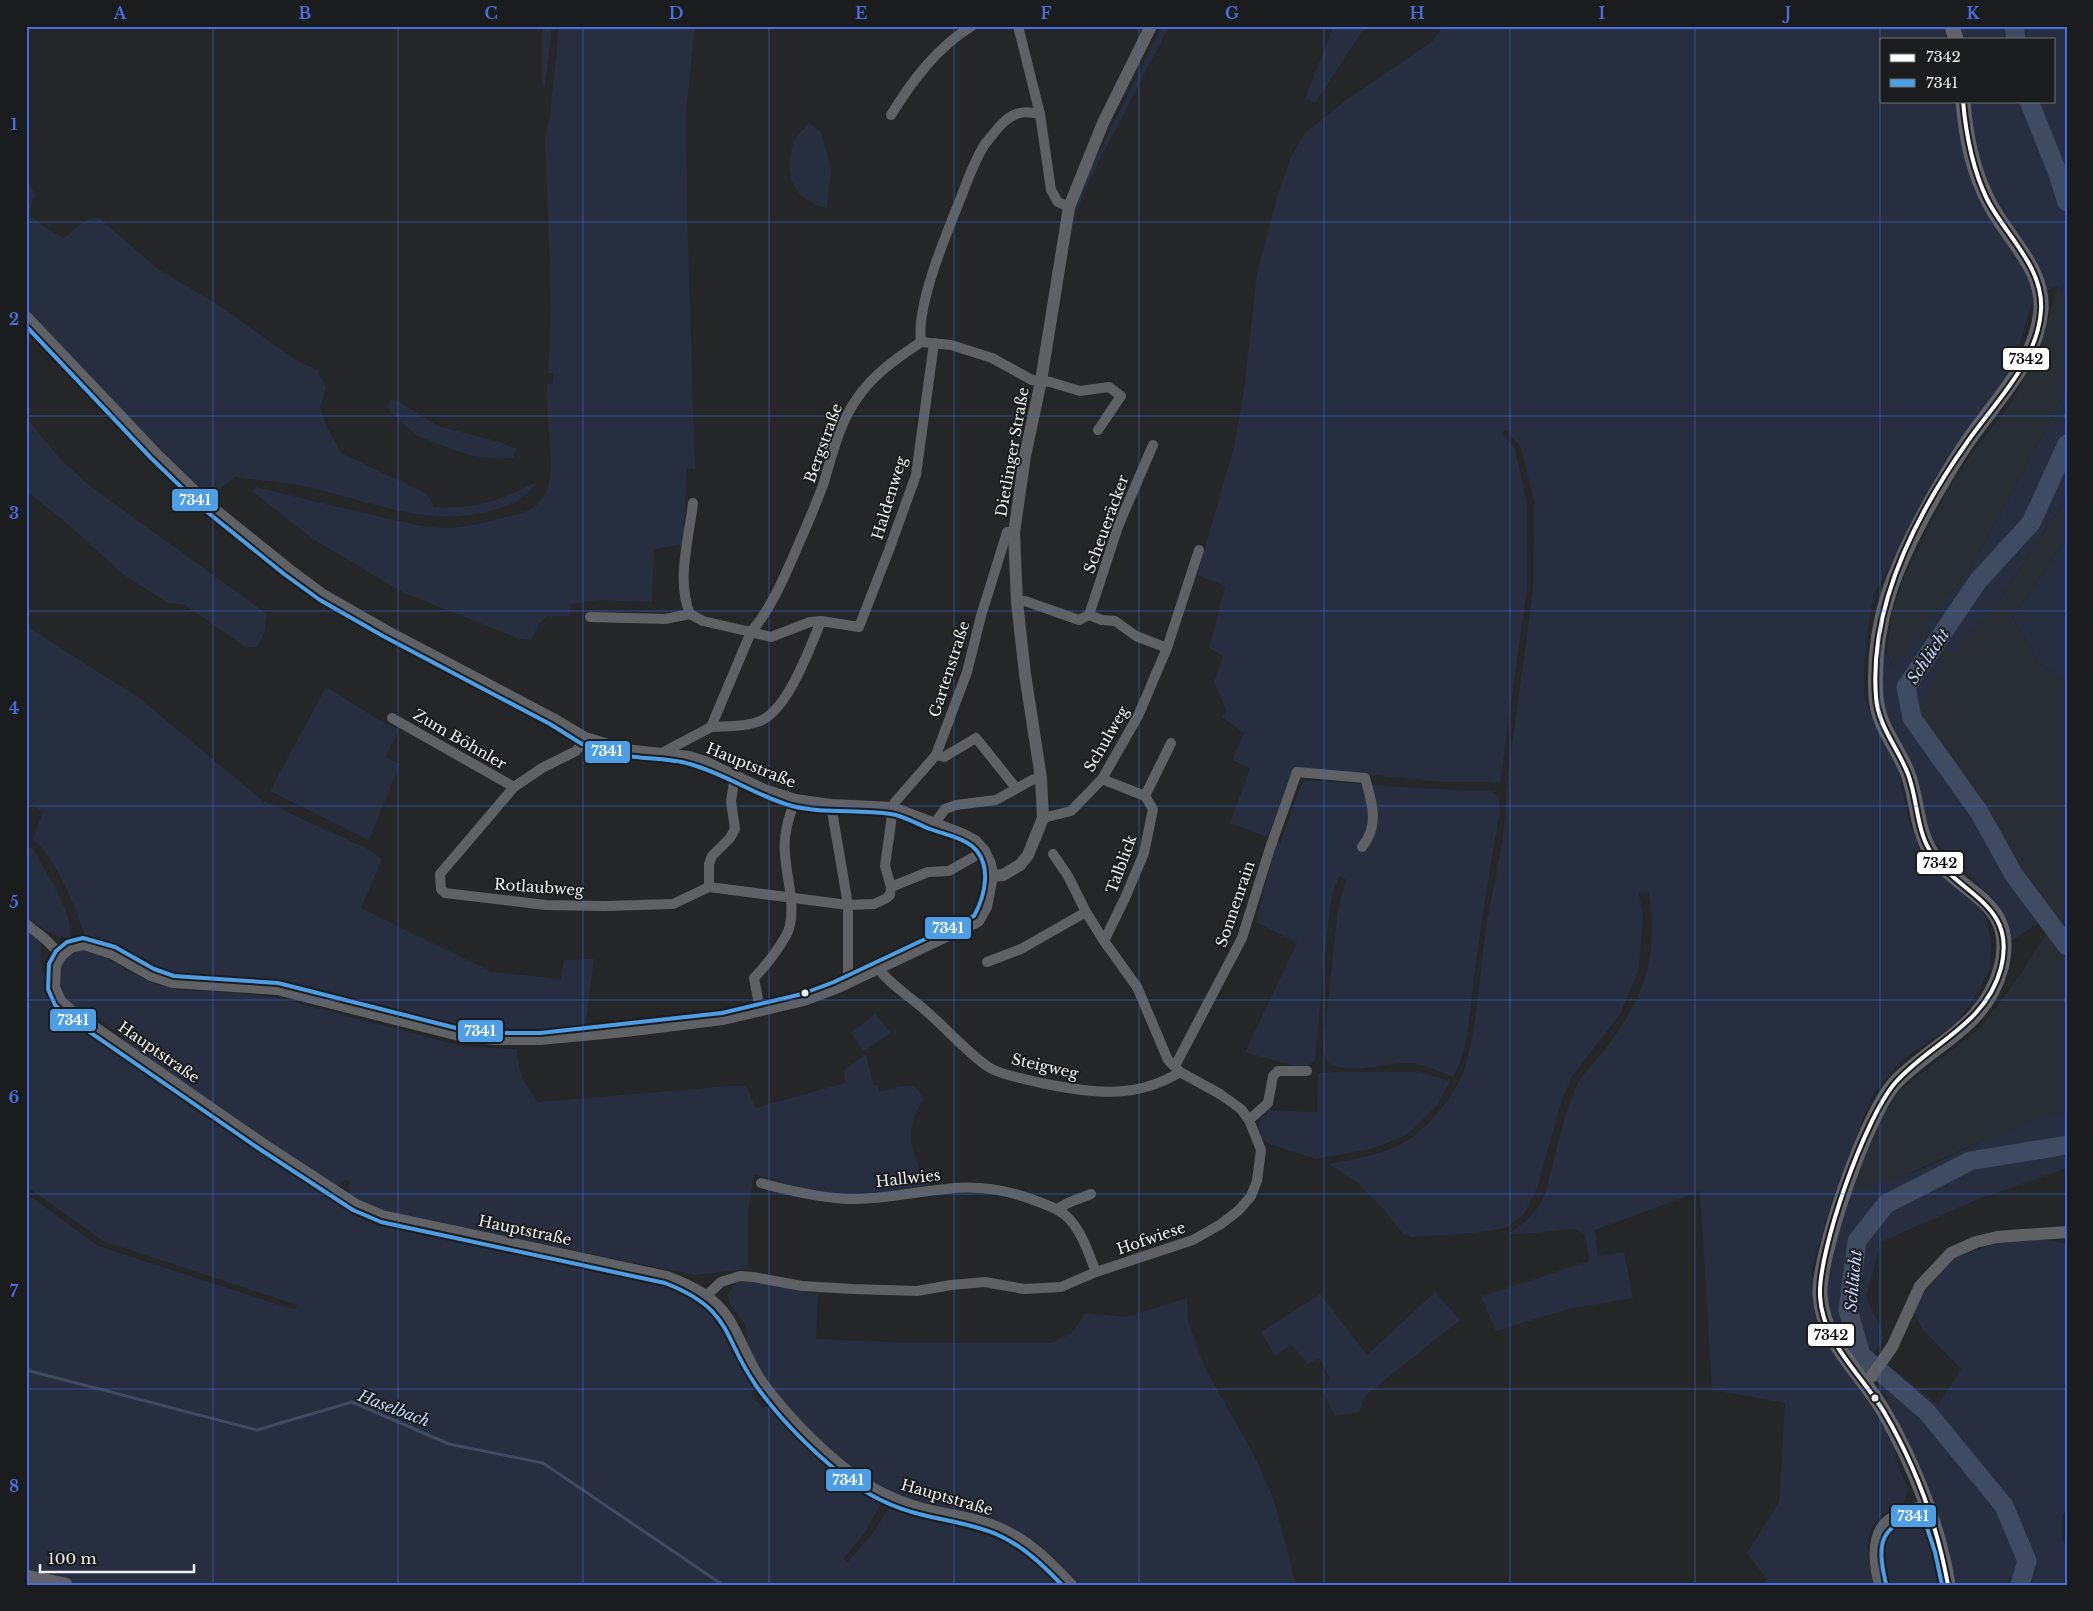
<svg xmlns="http://www.w3.org/2000/svg" width="2093" height="1611" font-family="'Libre Baskerville',serif">
  <style>
    .built { fill: #292d34 }
    .green { fill: #262e40; fill-rule: evenodd }
    .lines { fill: none; stroke-linecap: round; stroke-linejoin: round }
    .stream { stroke: #404a61; stroke-width: 3 }
    .river { stroke: #404a61; stroke-width: 19 }
    .minor { stroke: #5f6164; stroke-width: 10 }
    .tertiary { stroke: #5f6164; stroke-width: 12 }
    .secondary { stroke: #616368; stroke-width: 15 }
    .bus-1-casing { stroke: #1b1c1e; stroke-width: 8 }
    .bus-2-casing { stroke: #1b1c1e; stroke-width: 8 }
    .bus-1 { stroke: #fff; stroke-width: 4 }
    .bus-2 { stroke: #4d9ee5; stroke-width: 4 }
    .grid { fill: none; stroke: #476edd; stroke-width: 1; stroke-opacity: 0.55 }
    .bus-dot { fill: #eff0f2; stroke: #1b1c1e; stroke-width: 2 }
    .labels { text-anchor: middle; dominant-baseline: central; stroke-width: 4; stroke-linejoin: round; paint-order: stroke }
    .street-label { font-size: 15px; fill: #eff0f2; stroke: #1b1c1e }
    .water-label { font-size: 16px; font-style: italic; fill: #c3d6fd; stroke: #1b1c1e }
    .line-badge { stroke: #1b1c1e; stroke-width: 2 }
    .badge-label { font-size: 14px; text-anchor: middle; font-weight: bold; fill: #fff }
    .pale-badge-label { font-size: 14px; text-anchor: middle; font-weight: bold; fill: #111 }
    .neatline { fill: none; stroke: #476edd; stroke-width: 2 }
    .grid-label { font-size: 16px; text-anchor: middle; font-weight: bold; fill: #476edd }
  </style>
  <rect width="100%" height="100%" fill="#252627"/>
  <polygon class="built" points="2058,286 2067,301 2067,381 2060,403 1970,570 1924,627 1997,603 2067,497 2067,537 2013,618 2039,663 2067,683 2067,1110 2000,1133 1890,1182 1863,1189 1853,1186 1875,1126 1897,1092 1981,1027 2021,974 2054,921 1918,711 1886,654 1892,613 1906,573 1949,487 1974,450 2012,402 2041,345"/>
  <g class="green">
    <polygon points="542,26 552,26 545,86 542,84"/>
    <path d="M 559,26 L 695,26 L 686,112 L 687,209 L 695,469 L 687,468 L 683,544 L 654,549 L 652,602 L 599,600 L 571,604 L 570,616 L 547,616 L 539,624 L 531,640 L 520,639 L 404,593 L 313,539 L 252,491 L 256,487 C 296,497 337,507 378,516 C 400,521 423,528 445,528 C 465,528 486,522 505,517 C 523,513 536,511 545,494 C 558,470 544,414 547,384 L 553,384 L 554,373 L 548,373 C 554,295 547,216 545,138 L 550,115 Z"/>
    <polygon points="1162,26 1169,26 1091,177 1077,210 1071,236 1073,211 1088,174"/>
    <polygon points="1334,26 1369,26 1361,33 1315,103 1305,98"/>
    <path d="M 1443,26 L 2067,26 L 2067,301 L 2058,286 L 2034,295 L 2013,368 L 1962,442 L 1874,593 L 1869,621 L 1864,668 L 1865,700 L 1897,766 L 1910,825 L 1920,849 L 1942,874 L 1981,908 L 1987,922 L 1991,942 L 1990,969 L 1981,987 L 1958,1022 L 1900,1061 L 1871,1098 L 1832,1200 L 1812,1267 L 1813,1297 L 1818,1323 L 1895,1446 L 1896,1461 L 1908,1489 L 1904,1502 C 1859,1524 1866,1542 1873,1585 L 1766,1585 L 1765,1577 L 1747,1553 L 1779,1502 L 1785,1403 L 1712,1390 L 1700,1191 L 1595,1230 L 1598,1256 L 1624,1252 L 1633,1298 L 1568,1309 L 1496,1331 L 1481,1297 L 1589,1261 L 1585,1234 L 1574,1229 L 1523,1234 L 1508,1234 C 1523,1225 1537,1212 1544,1196 C 1548,1187 1549,1176 1552,1167 C 1559,1140 1565,1112 1576,1087 C 1582,1073 1597,1061 1606,1048 C 1645,995 1658,960 1649,893 L 1639,894 L 1643,915 L 1639,969 L 1620,1014 L 1573,1075 L 1562,1099 L 1537,1188 L 1524,1214 L 1507,1227 L 1490,1231 L 1451,1235 L 1412,1237 L 1403,1234 L 1382,1207 L 1357,1182 L 1329,1164 C 1354,1159 1390,1154 1411,1138 C 1431,1125 1456,1093 1464,1070 C 1478,1025 1479,975 1486,928 C 1493,883 1507,836 1506,790 L 1533,590 L 1534,502 L 1521,448 L 1506,430 L 1502,433 L 1515,449 L 1527,503 L 1527,588 L 1500,784 L 1491,782 L 1442,782 L 1294,767 L 1267,837 L 1230,823 L 1250,768 L 1232,760 L 1244,733 L 1222,717 L 1227,711 L 1214,682 L 1223,656 L 1209,648 L 1225,586 L 1197,575 L 1234,447 L 1244,390 L 1257,273 L 1278,194 L 1291,157 L 1304,134 L 1345,101 L 1433,41 ZM 1882,39 L 2054,39 L 2054,101 L 1882,101 Z"/>
    <path d="M 809,123 L 821,132 L 831,169 L 827,208 C 799,202 784,181 791,153 C 792,149 792,145 794,141 C 797,135 804,129 809,123 Z"/>
    <path d="M 26,181 L 35,194 L 28,214 L 44,227 L 64,238 C 75,231 85,215 99,218 L 158,269 L 220,306 L 297,361 L 317,370 L 326,387 L 320,407 L 326,425 L 341,453 L 427,494 L 434,507 C 481,509 496,501 537,482 C 527,497 515,503 497,509 C 426,532 362,496 292,484 C 273,481 254,480 235,477 L 220,489 L 207,495 L 106,395 L 26,309 Z"/>
    <polygon points="2067,381 2067,497 1997,603 1953,654 1923,627 1970,570 2060,403"/>
    <polygon points="391,399 398,401 438,426 500,442 516,449 513,458 498,459 474,456 451,449 416,435 389,411 388,406"/>
    <polygon points="26,418 61,460 90,486 267,614 264,633 257,647 246,647 185,605 168,603 124,575 64,521 26,491"/>
    <polygon points="2067,537 2067,683 2039,663 2013,618"/>
    <path d="M 26,626 L 139,698 L 263,801 L 366,848 L 382,859 L 361,908 L 492,972 L 561,979 L 564,960 L 594,959 L 585,1030 L 518,1034 L 477,1033 L 233,981 L 170,975 L 138,963 L 106,944 L 86,940 C 76,908 57,860 33,839 L 43,812 L 26,801 Z"/>
    <polygon points="1917,636 1943,661 1918,711 1992,823 2046,918 2010,942 2008,921 1997,903 1935,842 1925,822 1880,704 1879,652 1886,654 1893,667"/>
    <polygon points="326,687 381,721 399,729 386,757 400,764 369,840 270,791"/>
    <path d="M 1303,780 L 1467,791 L 1490,791 L 1499,797 L 1500,811 C 1491,861 1483,911 1476,962 C 1471,994 1470,1051 1453,1077 C 1438,1071 1424,1063 1408,1063 C 1381,1063 1354,1076 1328,1063 L 1323,1049 L 1338,909 L 1346,880 L 1339,876 L 1332,896 L 1329,914 L 1315,1060 L 1305,1069 L 1245,1052 L 1297,943 L 1256,922 L 1276,841 L 1280,843 Z"/>
    <path d="M 26,846 L 33,849 C 42,866 78,920 69,937 L 58,937 L 26,918 Z"/>
    <path d="M 26,925 C 32,930 40,935 41,943 C 42,949 40,957 41,963 C 45,982 51,998 63,1013 L 260,1148 L 340,1205 L 379,1223 L 548,1261 L 666,1283 L 701,1298 L 726,1323 L 757,1386 L 752,1391 L 752,1397 L 763,1407 L 773,1407 C 808,1446 838,1473 881,1503 L 865,1532 L 844,1558 L 847,1563 L 875,1530 L 889,1507 L 921,1518 L 983,1534 L 1007,1543 L 1032,1556 L 1064,1585 L 26,1585 L 26,1193 L 98,1246 L 295,1310 L 297,1305 L 103,1241 L 26,1186 Z"/>
    <path d="M 80,951 L 96,953 L 152,983 L 178,990 L 241,993 L 278,998 L 461,1046 L 517,1049 C 517,1071 525,1085 538,1102 L 729,1086 L 746,1086 L 756,1108 L 845,1083 L 844,1070 L 866,1054 L 873,1085 L 877,1085 L 880,1092 C 897,1087 917,1077 923,1100 C 902,1132 911,1156 931,1186 C 892,1191 845,1197 805,1189 C 788,1185 771,1179 754,1174 L 748,1212 L 748,1269 L 695,1275 L 379,1211 L 347,1193 L 350,1182 L 345,1179 L 336,1188 L 128,1045 L 122,1036 L 89,1012 L 80,1012 L 63,998 L 58,986 L 61,964 L 67,956 Z"/>
    <polygon points="875,1014 891,1033 863,1051 851,1033"/>
    <polygon points="1340,1072 1420,1072 1450,1081 1437,1105 1407,1135 1371,1149 1316,1159 1269,1144 1262,1138 1258,1129 1260,1120 1270,1110 1317,1112 1318,1073"/>
    <path d="M 2067,1110 L 2067,1168 L 1976,1200 L 1881,1242 L 1866,1297 L 1883,1333 L 1883,1342 L 1870,1358 L 1860,1361 C 1851,1356 1843,1345 1838,1335 C 1835,1330 1831,1324 1829,1318 C 1818,1281 1842,1222 1853,1186 C 1883,1193 1966,1147 1998,1134 C 2020,1124 2044,1118 2067,1110 Z"/>
    <polygon points="2043,1239 2067,1244 2067,1508 2062,1516 2062,1542 2067,1545 2067,1585 1955,1585 1948,1545 1928,1491 1886,1396 1877,1383 1876,1374 1886,1363 1938,1405 1961,1369 1923,1330 1912,1309 1950,1260 1998,1242"/>
    <polygon points="749,1281 818,1294 816,1339 915,1343 1052,1343 1072,1333 1085,1313 1126,1317 1187,1298 1188,1321 1204,1366 1255,1457 1274,1500 1296,1585 1080,1585 1042,1546 1014,1529 927,1506 890,1492 848,1467 808,1432 767,1379 745,1345 747,1332 744,1323 729,1303 728,1294 736,1283"/>
    <polygon points="1435,1292 1460,1320 1366,1395 1359,1412 1335,1416 1323,1392 1330,1378 1319,1358 1308,1364 1291,1345 1275,1356 1261,1332 1320,1294 1367,1355"/>
    <path d="M 1915,1520 C 1934,1532 1935,1564 1937,1585 L 1885,1585 C 1882,1566 1875,1532 1899,1523 C 1904,1521 1910,1521 1915,1520 Z"/>
  </g>
  <g class="lines">
    <polyline class="stream" points="26,1370 257,1430 352,1402 449,1444 543,1463 723,1585"/>
    <g class="river">
      <polyline points="2014,26 2016,39"/>
      <polyline points="2029,101 2057,171 2067,202"/>
      <polyline points="2067,444 2031,523 1978,581 1906,687 1912,718 1979,812 2014,875 2067,946"/>
      <polyline points="2020,1585 2027,1561 2004,1506 1927,1412 1861,1355 1848,1310 1857,1241 1886,1204 1970,1161 2067,1145"/>
    </g>
    <g class="minor">
      <polyline points="1018,26 1040,114"/>
      <path d="M 891,115 C 912,81 937,47 972,26"/>
      <path d="M 921,342 C 916,305 946,235 960,200 C 967,182 974,161 985,144 C 991,137 998,127 1005,121 C 1016,111 1026,111 1040,114 L 1051,190 L 1058,202 L 1069,207"/>
      <path d="M 693,503 C 689,538 676,581 690,614 L 703,621 L 751,632 C 773,606 786,573 800,541 C 808,523 816,504 823,485 C 832,456 839,424 856,400 C 872,375 897,358 921,342 L 951,345 L 992,358 L 1032,380 L 1050,382 L 1080,391 L 1109,387 L 1121,396 L 1098,430"/>
      <polyline points="1017,602 1025,601 1079,620 1089,615 1102,620 1115,621 1136,636 1167,648 1138,716 1102,779 1071,811 1043,818"/>
      <polyline points="1089,615 1119,524 1153,445"/>
      <polyline points="590,617 665,619 690,614"/>
      <polyline points="1167,648 1199,550"/>
      <polyline points="392,718 514,787"/>
      <path d="M 711,727 C 727,726 746,727 760,721 C 788,710 810,647 821,621"/>
      <polyline points="585,738 576,751 542,768 514,787 440,874 441,889 445,893 546,905 605,906 673,904 709,887 848,905 874,904 885,899 890,895 891,887 928,872 949,871 984,851"/>
      <polyline points="662,753 711,727 751,632 771,637 810,622 821,621 859,627 889,550 916,475 934,343"/>
      <polyline points="936,755 944,757 976,738 1016,788"/>
      <polyline points="1102,779 1145,796 1153,809 1144,853 1125,898 1104,941"/>
      <polyline points="1145,796 1171,743"/>
      <polyline points="831,805 848,905 848,982"/>
      <polyline points="935,823 945,809 956,805 996,800 1032,780 1041,778"/>
      <polyline points="709,887 709,864 712,856 730,838 735,829 731,801 735,776"/>
      <polyline points="891,887 885,866 893,808 895,802 936,755 967,672 981,616 1007,532 1014,533"/>
      <polyline points="26,924 44,938 61,955"/>
      <polyline points="987,962 1021,949 1086,912"/>
      <path d="M 878,967 C 885,981 912,998 925,1010 C 944,1026 969,1055 990,1068 C 1004,1076 1025,1079 1041,1083 C 1091,1093 1135,1100 1180,1072"/>
      <path d="M 760,1010 L 754,978 C 764,968 788,938 790,925 C 795,900 786,877 785,853 C 783,834 789,817 795,800"/>
      <path d="M 1175,1066 L 1242,938 L 1270,848 L 1297,772 L 1365,778 C 1372,803 1380,825 1362,847"/>
      <polyline points="1249,1120 1268,1103 1273,1076 1278,1071 1307,1071"/>
      <path d="M 761,1183 C 790,1191 818,1197 847,1199 C 880,1200 913,1192 946,1189 C 977,1185 1009,1190 1039,1202 C 1050,1206 1063,1211 1071,1221 C 1083,1235 1089,1255 1096,1272"/>
      <polyline points="1057,1209 1070,1202 1091,1194"/>
      <polyline points="706,1296 721,1282 740,1276 753,1277 802,1286 853,1289 917,1291 951,1285 985,1282 1024,1289 1061,1287 1096,1272 1193,1240 1221,1224 1239,1210 1251,1196 1257,1181 1261,1150 1249,1120 1241,1109 1220,1094 1180,1072 1168,1060 1137,987 1104,941 1086,912 1068,876 1053,854"/>
    </g>
    <g class="tertiary">
      <path d="M 26,317 L 156,454 L 210,506 L 288,569 L 323,595 L 386,631 L 553,719 L 585,738 L 625,750 L 689,757 L 705,762 L 764,790 L 795,800 L 831,805 L 893,808 L 962,834 L 975,841 L 984,851 L 990,864 L 992,876 L 986,907 L 978,921 L 836,988 L 804,1000 L 723,1019 L 625,1031 L 540,1039 L 494,1039 L 459,1035 L 277,989 L 173,982 L 151,975 L 112,953 L 84,944 L 71,947 L 61,955 L 55,965 L 54,987 L 60,1001 L 72,1012 L 261,1143 L 356,1205 L 382,1216 L 667,1277 C 691,1286 714,1297 728,1319 C 741,1340 748,1363 762,1383 C 785,1414 816,1446 846,1470 C 868,1488 896,1502 923,1509 C 951,1516 982,1519 1007,1532 C 1034,1546 1051,1564 1071,1585"/>
      <polyline points="992,876 1003,875 1020,865 1028,855 1043,818 1041,778 1025,674 1017,602 1014,533 1025,456 1041,381 1069,207 1103,123 1151,26"/>
      <polyline points="1863,1383 1871,1377 1892,1347 1920,1286 1951,1253 1976,1242 1997,1237 2067,1232"/>
      <path d="M 1880,1585 C 1875,1567 1871,1536 1887,1522 C 1897,1513 1913,1510 1926,1505"/>
    </g>
    <g class="secondary">
      <polyline points="1952,26 1956,39"/>
      <polyline points="26,1577 65,1585"/>
      <path d="M 1948,1585 C 1940,1529 1912,1460 1884,1412 C 1862,1373 1823,1343 1820,1295 C 1818,1255 1867,1113 1895,1083 C 1933,1043 1985,1028 2001,968 C 2018,901 1961,895 1932,854 C 1916,829 1918,801 1908,774 C 1898,747 1878,727 1876,697 C 1871,620 1896,564 1933,498 C 1946,476 1958,454 1973,434 C 2000,396 2037,359 2041,310 C 2044,269 2009,240 1991,206 C 1973,173 1966,139 1963,101"/>
    </g>
    <g class="bus-1-casing">
      <path id="bus-1" d="M 1948,1585 C 1937,1524 1915,1465 1884,1412 C 1862,1375 1822,1342 1820,1296 C 1818,1250 1865,1118 1895,1083 C 1930,1043 1986,1025 2001,968 C 2017,904 1961,896 1932,854 C 1916,831 1918,800 1908,774 C 1898,748 1878,726 1876,697 C 1869,606 1917,513 1968,441 C 1996,401 2038,361 2041,310 C 2044,267 2005,235 1987,199 C 1972,168 1966,135 1963,101"/>
    </g>
    <g class="bus-2-casing">
      <g id="bus-2">
        <path d="M 26,326 L 151,458 L 206,511 L 284,574 L 320,600 L 383,636 L 550,724 L 582,744 C 597,748 612,754 626,756 C 647,759 670,758 690,764 C 726,774 756,796 792,806 C 824,814 858,809 891,814 C 904,816 917,824 930,829 C 943,834 961,837 972,846 C 993,864 985,896 974,916 L 834,982 L 802,994 L 722,1013 L 540,1033 L 494,1033 L 460,1029 L 278,983 L 174,976 L 154,969 L 115,947 L 83,938 L 67,942 L 56,951 L 49,964 L 48,989 L 55,1005 L 68,1017 L 258,1148 L 353,1210 L 381,1222 L 665,1283 C 734,1310 721,1336 757,1387 C 781,1420 810,1449 842,1475 C 865,1494 893,1508 923,1515 C 947,1521 973,1524 996,1534 C 1022,1545 1043,1565 1062,1585"/>
        <path d="M 1886,1584 C 1876,1541 1880,1527 1922,1513 L 1935,1552 L 1942,1585"/>
      </g>
    </g>
    <use href="#bus-1" class="bus-1"/>
    <use href="#bus-2" class="bus-2"/>
  </g>
  <path class="grid" d="M 213,26 L 213,1585M 398,26 L 398,1585M 583,26 L 583,1585M 769,26 L 769,1585M 954,26 L 954,1585M 1139,26 L 1139,1585M 1324,26 L 1324,1585M 1510,26 L 1510,1585M 1695,26 L 1695,1585M 1880,26 L 1880,1585M 26,222 L 2067,222M 26,416 L 2067,416M 26,611 L 2067,611M 26,806 L 2067,806M 26,1000 L 2067,1000M 26,1194 L 2067,1194M 26,1389 L 2067,1389"/>
  <g class="bus-dot">
    <circle cx="805" cy="993" r="4.5"/>
    <circle cx="1875" cy="1398" r="4.5"/>
  </g>
  <g class="labels">
    <g class="street-label">
      <text transform="translate(823 443) rotate(-70)">Bergstraße</text>
      <text transform="translate(1012 452) rotate(-80)">Dietlinger Straße</text>
      <text transform="translate(889 498) rotate(-73)">Haldenweg</text>
      <text transform="translate(1106 524) rotate(-70)">Scheueräcker</text>
      <text transform="translate(949 669) rotate(-72)">Gartenstraße</text>
      <text transform="translate(460 739) rotate(30)">Zum Böhnler</text>
      <text transform="translate(1106 739) rotate(-60)">Schulweg</text>
      <text transform="translate(751 765) rotate(22)">Hauptstraße</text>
      <text transform="translate(1121 864) rotate(-70)">Talblick</text>
      <text transform="translate(539 887) rotate(4)">Rotlaubweg</text>
      <text transform="translate(1235 904) rotate(-71)">Sonnenrain</text>
      <text transform="translate(159 1052) rotate(35)">Hauptstraße</text>
      <text transform="translate(1045 1066) rotate(13)">Steigweg</text>
      <text transform="translate(908 1178) rotate(-6)">Hallwies</text>
      <text transform="translate(525 1230) rotate(12)">Hauptstraße</text>
      <text transform="translate(1151 1238) rotate(-19)">Hofwiese</text>
      <text transform="translate(947 1497) rotate(16)">Hauptstraße</text>
    </g>
    <g class="water-label">
      <text transform="translate(1928 656) rotate(-56)">Schlücht</text>
      <text transform="translate(1853 1281) rotate(-85)">Schlücht</text>
      <text transform="translate(394 1408) rotate(21)">Haselbach</text>
    </g>
  </g>
  <g class="line-badge">
    <rect x="2002" y="347" width="48" height="24" rx="5" fill="#fff"/>
    <rect x="171" y="488" width="48" height="24" rx="5" fill="#4d9ee5"/>
    <rect x="584" y="740" width="47" height="24" rx="5" fill="#4d9ee5"/>
    <rect x="1916" y="851" width="48" height="24" rx="5" fill="#fff"/>
    <rect x="924" y="916" width="48" height="24" rx="5" fill="#4d9ee5"/>
    <rect x="49" y="1008" width="48" height="24" rx="5" fill="#4d9ee5"/>
    <rect x="457" y="1019" width="47" height="24" rx="5" fill="#4d9ee5"/>
    <rect x="1807" y="1323" width="48" height="24" rx="5" fill="#fff"/>
    <rect x="825" y="1468" width="47" height="24" rx="5" fill="#4d9ee5"/>
    <rect x="1890" y="1504" width="47" height="24" rx="5" fill="#4d9ee5"/>
  </g>
  <g class="badge-label">
    <text x="195" y="505">7341</text>
    <text x="607" y="756">7341</text>
    <text x="948" y="933">7341</text>
    <text x="73" y="1025">7341</text>
    <text x="480" y="1036">7341</text>
    <text x="848" y="1485">7341</text>
    <text x="1913" y="1521">7341</text>
  </g>
  <g class="pale-badge-label">
    <text x="2026" y="364">7342</text>
    <text x="1940" y="868">7342</text>
    <text x="1831" y="1340">7342</text>
  </g>
  <rect width="2093" height="1611" fill="none" stroke="#1b1c1e" stroke-width="55"/>
  <rect x="1880" y="38" width="175" height="65" fill="#1b1c1e" stroke="#707173"/>
  <rect x="1890" y="54" width="25" height="8" fill="#ffffff" stroke="#707173"/>
  <text x="1926" y="62" font-size="15" fill="#eff0f2">7342</text>
  <rect x="1890" y="79" width="25" height="8" fill="#4d9ee5" stroke="#707173"/>
  <text x="1926" y="88" font-size="15" fill="#eff0f2">7341</text>
  <path d="M40 1564v8h154v-8" fill="none" stroke="#eff0f2" stroke-width="2.5"/>
  <text x="48" y="1564" font-size="15" fill="#eff0f2" stroke="#1b1c1e" stroke-width="4" paint-order="stroke">100 m</text>
  <rect x="28" y="28" width="2038" height="1556" class="neatline"/>
  <g class="grid-label">
    <text x="120" y="19">A</text>
    <text x="305" y="19">B</text>
    <text x="491" y="19">C</text>
    <text x="676" y="19">D</text>
    <text x="861" y="19">E</text>
    <text x="1046" y="19">F</text>
    <text x="1232" y="19">G</text>
    <text x="1417" y="19">H</text>
    <text x="1602" y="19">I</text>
    <text x="1788" y="19">J</text>
    <text x="1973" y="19">K</text>
    <text x="14" y="130">1</text>
    <text x="14" y="325">2</text>
    <text x="14" y="519">3</text>
    <text x="14" y="714">4</text>
    <text x="14" y="908">5</text>
    <text x="14" y="1103">6</text>
    <text x="14" y="1297">7</text>
    <text x="14" y="1492">8</text>
  </g>
</svg>
